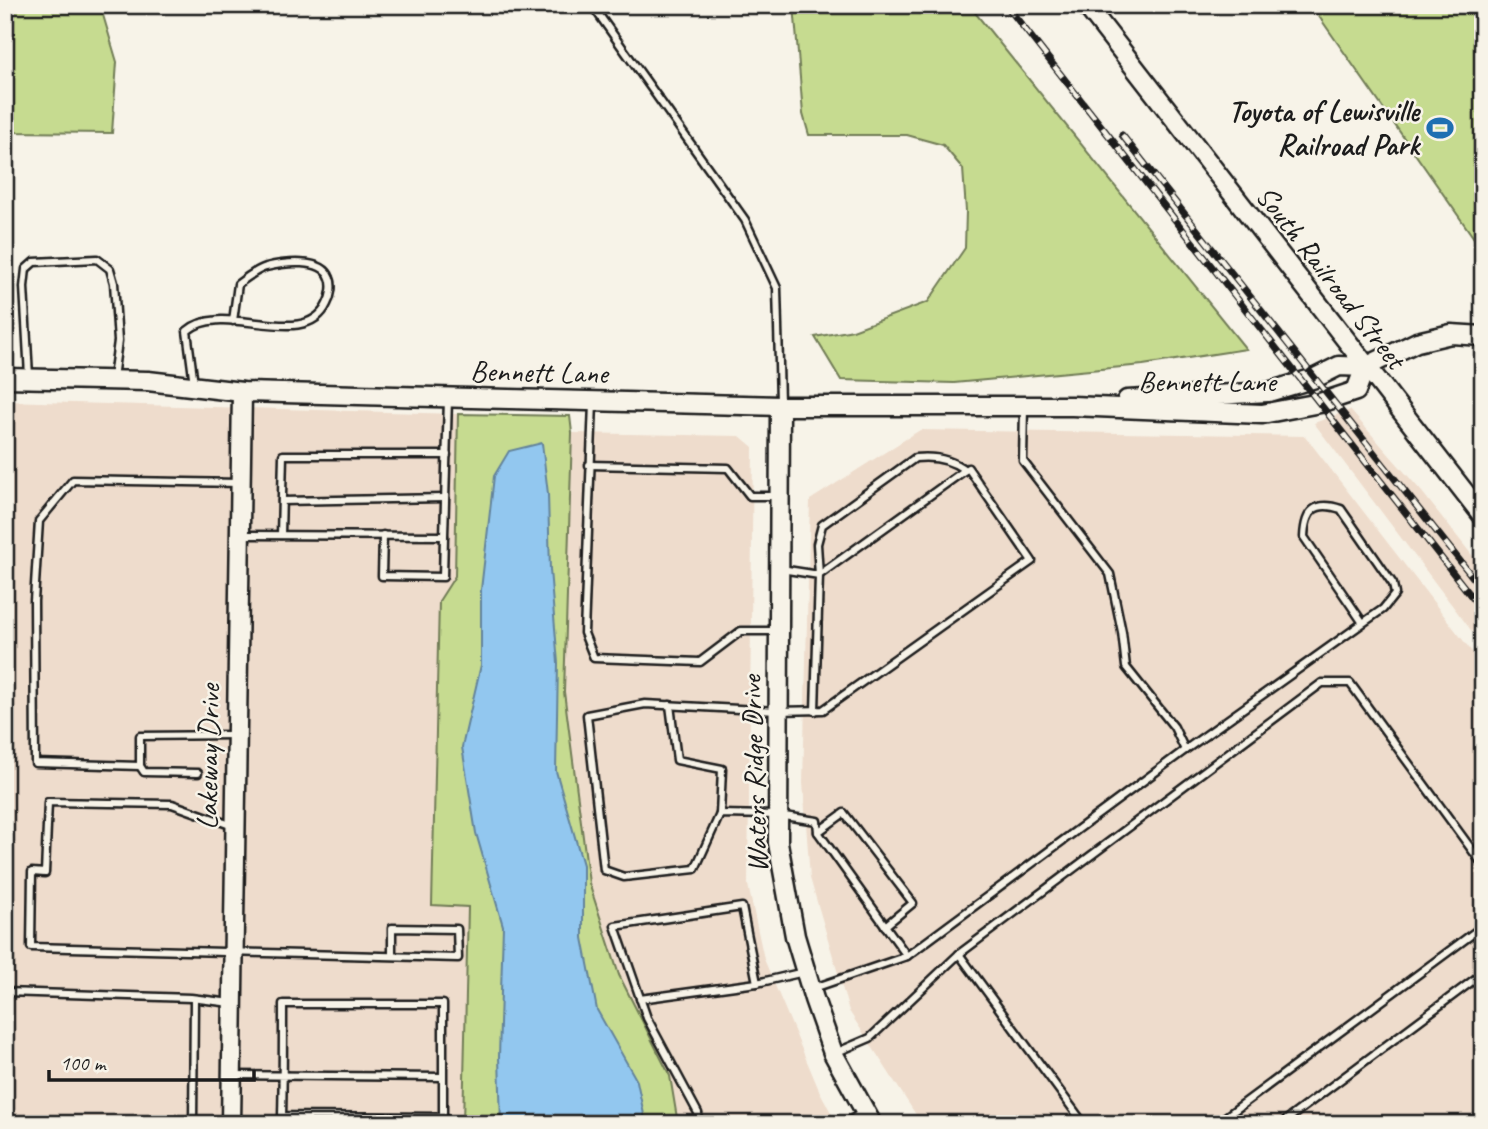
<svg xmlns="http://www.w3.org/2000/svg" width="1488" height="1129" font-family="Caveat,sans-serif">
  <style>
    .built { fill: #eedccc }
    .green { fill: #c6db90; stroke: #717c56; stroke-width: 2 }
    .water { fill: #92c7ef; stroke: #63839b; stroke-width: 2 }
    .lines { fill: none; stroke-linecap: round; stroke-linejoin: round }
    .lane-casing { stroke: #1c1c1c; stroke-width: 11 }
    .secondary-casing { stroke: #1c1c1c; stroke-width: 23 }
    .lane { stroke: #f7f3e8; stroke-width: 6 }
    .secondary { stroke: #f7f3e8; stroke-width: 18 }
    .rail-casing { stroke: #1c1c1c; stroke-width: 7 }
    .rail { stroke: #f7f3e8; stroke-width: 4.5; stroke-dasharray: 13; stroke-linecap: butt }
    .labels { text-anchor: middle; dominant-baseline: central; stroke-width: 5; stroke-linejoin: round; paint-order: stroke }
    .poi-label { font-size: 30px; font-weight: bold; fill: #1c1c1c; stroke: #f7f3e8; text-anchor: end }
    .street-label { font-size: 30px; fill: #1c1c1c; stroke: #f7f3e8 }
  </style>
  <rect width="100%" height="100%" fill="#f7f3e8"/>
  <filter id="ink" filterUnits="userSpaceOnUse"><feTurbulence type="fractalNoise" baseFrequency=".0143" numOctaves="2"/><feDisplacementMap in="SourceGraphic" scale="14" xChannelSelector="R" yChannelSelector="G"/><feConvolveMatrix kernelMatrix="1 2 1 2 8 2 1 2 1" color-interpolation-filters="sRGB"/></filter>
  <g filter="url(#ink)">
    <g class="built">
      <polygon points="5,401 458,414 455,576 439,601 432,904 468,906 463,1124 5,1124"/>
      <polygon points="1350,410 1422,492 1483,569 1483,646 1314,423"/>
      <polygon points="920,430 1305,436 1483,666 1483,1124 922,1124 849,1011 810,878 803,783 810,500"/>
      <polygon points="572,433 740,436 753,447 748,885 764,959 819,1090 837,1124 678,1124 670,1076 619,975 589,883 564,692"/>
    </g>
    <g class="green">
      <polygon points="5,5 100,5 117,62 112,133 5,132"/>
      <polygon points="794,5 969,5 1246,349 1143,365 954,383 841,380 815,337 853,330 928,302 965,248 966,211 963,169 943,145 907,135 809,135 803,114"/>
      <polygon points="1311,5 1483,5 1483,251"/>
      <polygon points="458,414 570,416 572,433 564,692 589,883 619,975 670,1076 678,1124 463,1124 468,907 432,905 439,601 455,576"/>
    </g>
    <polygon class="water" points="542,443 548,494 550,570 558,663 556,771 583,865 583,938 597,1010 637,1081 646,1124 501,1124 499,1057 503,926 476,833 462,747 481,665 481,590 494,476 509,451"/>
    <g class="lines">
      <g class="lane-casing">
        <g id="lane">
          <polyline points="592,5 745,220 777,288 780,402"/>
          <polyline points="29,376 24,287 26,269 34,262 97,259 110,269 114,283 118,341 113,378"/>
          <path d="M 194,384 L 187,331 C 222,299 305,352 327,304 C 331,297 333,285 330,278 C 323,257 282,263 266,267 C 256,270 246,278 238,284 L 233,321"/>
          <polyline points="593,403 584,633 594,658 700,662 741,631 777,631"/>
          <polyline points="1024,407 1023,461 1110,574 1122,632 1126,667 1174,727 1185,750"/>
          <polyline points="589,465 728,468 750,496 779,496"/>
          <polyline points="282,501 445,498"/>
          <polyline points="242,535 444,536 448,399"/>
          <polyline points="281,535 283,455 447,455"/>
          <polyline points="383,535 382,576 443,577 444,536"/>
          <polyline points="781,569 819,575 968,468 1032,561 823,710 778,711 645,704 587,715 604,870 624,877 695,869 720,814 778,815 817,821 818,832 907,956 814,988"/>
          <polyline points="670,705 677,760 722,769 720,814"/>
          <path d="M 815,711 L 819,575 L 817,544 L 822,525 L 915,458 C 933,456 951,459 965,470"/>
          <polyline points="235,735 140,736 140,766 35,763 34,601 39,521 73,480 240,483"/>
          <polyline points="140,766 144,772 198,773"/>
          <polyline points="233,826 172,804 48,802 45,873 32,872 31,947 458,958 457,929 392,928 392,956"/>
          <polyline points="818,832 844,813 913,903 885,926"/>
          <polyline points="959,954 1084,1124"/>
          <path d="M 907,956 L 1185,750 L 1363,623 L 1383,609 L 1395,594 L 1393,584 L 1341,509 C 1315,500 1305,511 1304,537 L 1363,623"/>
          <polyline points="5,992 191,998 231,1003"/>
          <polyline points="640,999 757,983"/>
          <polyline points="835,1053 870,1038 959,954 1322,683 1350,683 1483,865"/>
          <path d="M 232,1075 L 443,1077 L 443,1004 L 283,1004 C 283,1041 283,1079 282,1116 L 443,1117 L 443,1077"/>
          <polyline points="193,1124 194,999"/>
          <polyline points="699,1124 698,1113 647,1018 615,926 742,907 757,983 804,972"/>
          <polyline points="845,1124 864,1111"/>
          <polyline points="1216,1124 1483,926"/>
          <polyline points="1281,1124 1483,973"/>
        </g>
      </g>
      <g class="secondary-casing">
        <g id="secondary">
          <polyline points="1086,5 1483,516"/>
          <polyline points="5,378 148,381 242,392 780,406 1072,406 1262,414 1320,403 1356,391 1365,367"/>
          <polyline points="1127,400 1268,392 1315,378 1339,366 1365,367 1417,342 1451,334 1483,336"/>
          <polyline points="780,406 778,843 795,936 814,999 833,1053 872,1124"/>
          <polyline points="231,1124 242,392"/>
        </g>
      </g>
      <use href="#lane" class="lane"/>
      <use href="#secondary" class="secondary"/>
      <g class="rail-casing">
        <g id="rail">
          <polyline points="1006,5 1483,611"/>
          <polyline points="1122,135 1483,590"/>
        </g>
      </g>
      <use href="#rail" class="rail"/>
    </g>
  </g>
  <defs>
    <g id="stadium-bare" transform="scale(2.1)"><path d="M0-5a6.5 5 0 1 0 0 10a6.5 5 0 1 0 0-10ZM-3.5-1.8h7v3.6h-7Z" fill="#1f6fb2" stroke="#f7f3e8" stroke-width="2.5" paint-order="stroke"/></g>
  </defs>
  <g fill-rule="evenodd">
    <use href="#stadium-bare" x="1440" y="128"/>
  </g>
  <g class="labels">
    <g class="poi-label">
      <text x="1419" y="111">Toyota of Lewisville<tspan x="1419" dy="34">Railroad Park</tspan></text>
    </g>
    <g class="street-label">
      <text transform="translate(1331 277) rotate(52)">South Railroad Street</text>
      <text transform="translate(539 372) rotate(1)">Bennett Lane</text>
      <text x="1207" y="381">Bennett Lane</text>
      <text transform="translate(208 757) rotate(-89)">Lakeway Drive</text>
      <text transform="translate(754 774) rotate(-92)">Waters Ridge Drive</text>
    </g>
  </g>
  <rect width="1488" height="1129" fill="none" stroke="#f7f3e8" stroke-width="28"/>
  <rect x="14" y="14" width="1460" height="1101" fill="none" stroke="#1c1c1c" stroke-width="2.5" filter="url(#ink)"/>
  <path d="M49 1070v10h205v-10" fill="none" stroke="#1c1c1c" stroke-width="3.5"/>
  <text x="60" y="1070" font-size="21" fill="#1c1c1c" stroke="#f7f3e8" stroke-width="5" paint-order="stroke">100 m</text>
</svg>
